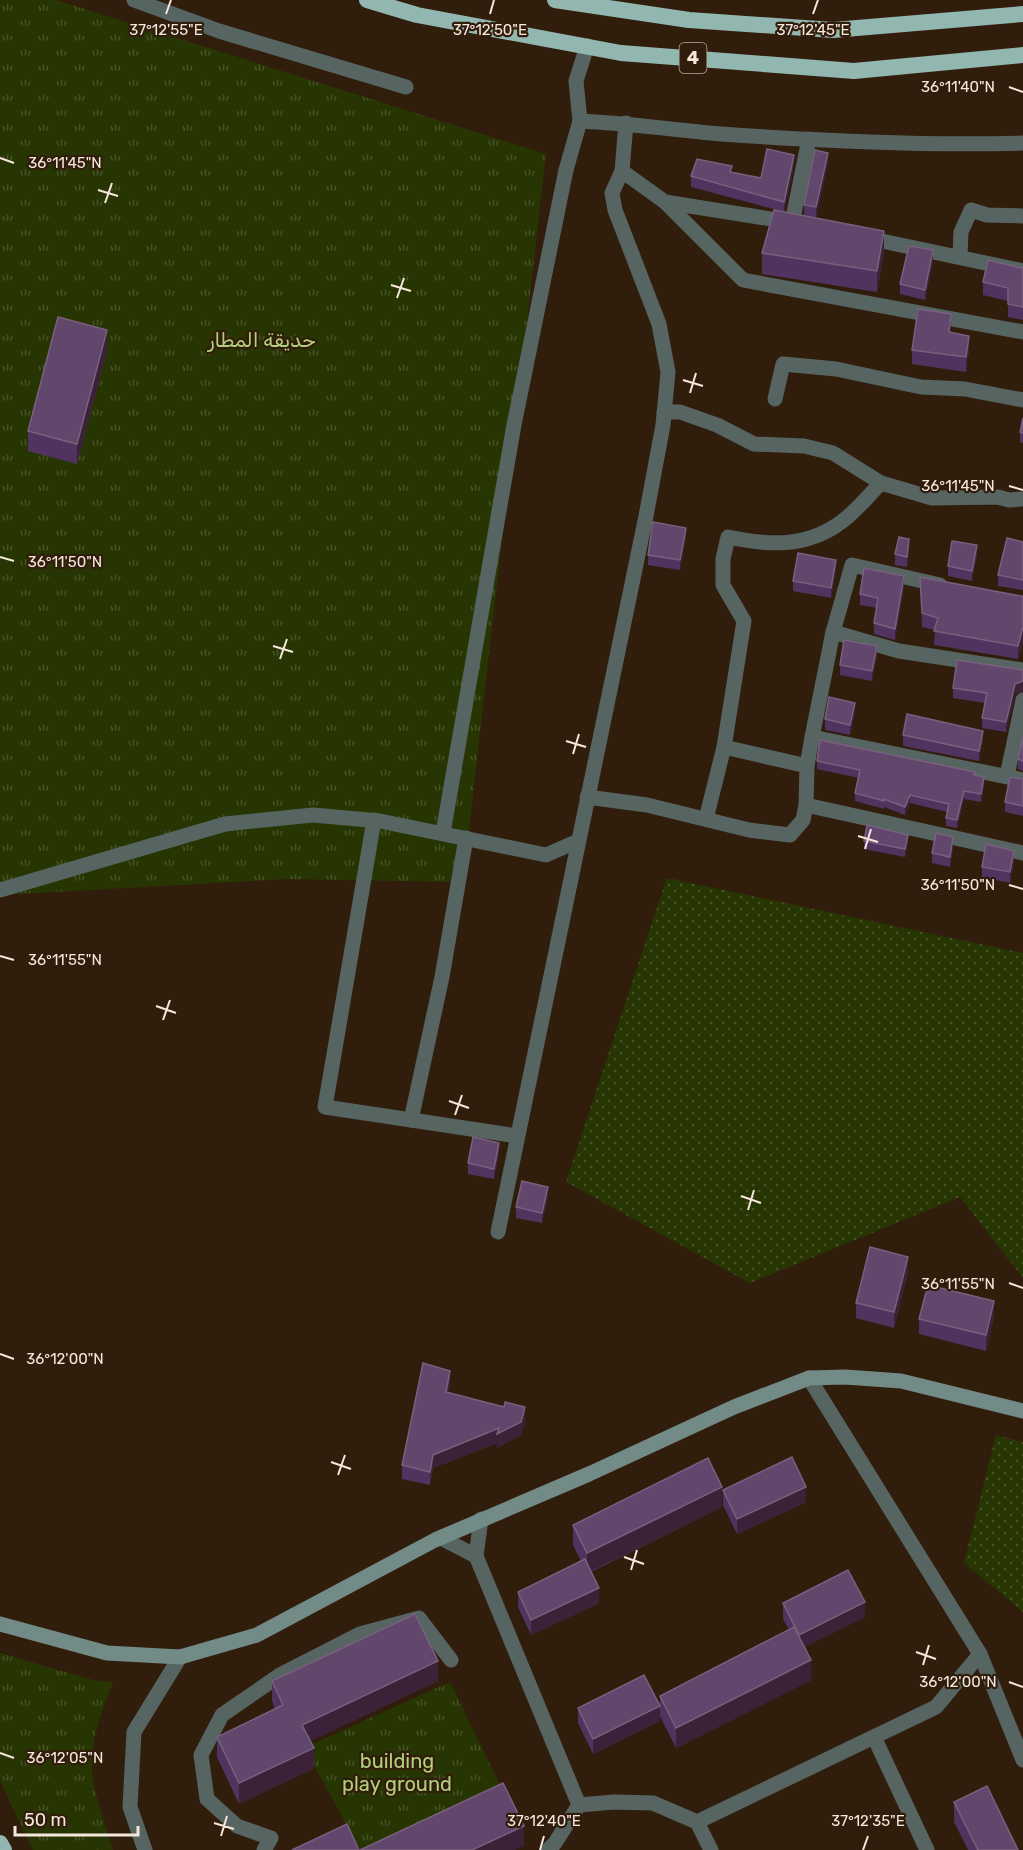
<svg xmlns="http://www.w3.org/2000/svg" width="1023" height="1850" font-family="Rubik,Cairo,sans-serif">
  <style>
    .grass { fill: url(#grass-dots) }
    .park { fill: url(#park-tufts) }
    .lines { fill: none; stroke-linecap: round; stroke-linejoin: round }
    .minor { stroke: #566562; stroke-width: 15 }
    .secondary { stroke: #728b87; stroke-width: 15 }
    .trunk { stroke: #92b6b0; stroke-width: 16 }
    .wall { fill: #50345f }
    .shaded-wall { fill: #3c2238 }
    .building { fill: #61476c; stroke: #79607e; stroke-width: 1.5 }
    .ticks { fill: none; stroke: #f6e7dd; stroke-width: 2 }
    .labels { text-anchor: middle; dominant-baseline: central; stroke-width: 4.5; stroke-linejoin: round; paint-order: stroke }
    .shield { fill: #311d0c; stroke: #bbaa9e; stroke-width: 1.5 }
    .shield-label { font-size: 18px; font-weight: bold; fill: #f6e7dd }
    .park-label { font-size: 20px; fill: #b3d17c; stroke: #311d0c }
    .ticks-label { font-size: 15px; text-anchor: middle; fill: #f6e7dd; stroke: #311d0c; stroke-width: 4.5; stroke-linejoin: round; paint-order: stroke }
  </style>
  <defs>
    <pattern id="grass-dots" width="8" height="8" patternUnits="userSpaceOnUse" patternTransform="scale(1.5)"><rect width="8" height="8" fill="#273503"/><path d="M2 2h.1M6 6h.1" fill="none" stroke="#475227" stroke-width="1.8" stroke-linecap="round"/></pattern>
    <pattern id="park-tufts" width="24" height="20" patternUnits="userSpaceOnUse" patternTransform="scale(1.5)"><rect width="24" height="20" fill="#273503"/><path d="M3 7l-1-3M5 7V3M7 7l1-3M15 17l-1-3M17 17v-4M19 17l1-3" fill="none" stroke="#475227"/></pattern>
  </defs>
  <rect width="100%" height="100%" fill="#311d0c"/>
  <g class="grass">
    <polygon points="667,878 1023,953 1023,1278 960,1197 750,1283 566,1182"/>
    <polygon points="996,1435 1023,1442 1023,1612 964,1563"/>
  </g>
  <g class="park">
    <polygon points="0,0 56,0 546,154 463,882 287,879 0,895"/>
    <path d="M 0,1653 L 93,1680 L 113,1682 C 103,1708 92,1735 92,1764 C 91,1788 106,1827 113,1850 L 33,1850 L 0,1781 Z"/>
    <polygon points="450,1682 502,1789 361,1850 304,1748"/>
  </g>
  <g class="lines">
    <g class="minor">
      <polyline points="134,0 219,31 406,87"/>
      <path d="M 587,46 L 576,81 L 580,121 C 627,123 674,130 721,134 C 822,141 922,146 1023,143"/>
      <polyline points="626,123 622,171 665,202 790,222"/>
      <polyline points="665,202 743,280 1023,332"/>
      <polyline points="792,223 809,139"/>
      <polyline points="863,237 1023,271"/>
      <polyline points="960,256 961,232 971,210 987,215 1023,216"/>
      <polyline points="775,399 783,364 836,369 921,387 965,389 1023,400"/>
      <polyline points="664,412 680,412 717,425 754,444 804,446 833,453 881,483 932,498 998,497 1009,500 1023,499"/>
      <polyline points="833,632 899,651 1023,670"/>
      <polyline points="812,737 1023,780"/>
      <polyline points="724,747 807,766"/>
      <polyline points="1007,776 1023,700"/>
      <polyline points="587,797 647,805 749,830 790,835 803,820 806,805 807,766 812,737 833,632 852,565 940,585"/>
      <polyline points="806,805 1023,853"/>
      <path d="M 706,819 L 724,747 L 744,621 L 723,585 L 723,559 L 728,537 C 766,545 803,548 837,525 C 853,515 867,497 881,483"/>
      <polyline points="374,820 325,1107 517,1136"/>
      <polyline points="443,833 514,425 566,170 580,121"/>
      <polyline points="0,890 225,824 313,815 380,821 546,855 578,841"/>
      <polyline points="411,1120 442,977 466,838"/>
      <polyline points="498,1232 646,516 663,425 668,372 659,324 615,210 612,193 622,171"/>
      <polyline points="441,1538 476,1556 481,1519"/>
      <polyline points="476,1556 579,1805 614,1802 653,1803 697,1822 711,1850"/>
      <polyline points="980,1654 1023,1760"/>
      <polyline points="874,1737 927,1850"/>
      <polyline points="697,1822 936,1707 980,1654 809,1378"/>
      <polyline points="145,1850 130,1807 134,1732 180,1657"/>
      <polyline points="264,1850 271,1838 237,1826 207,1799 201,1755 222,1715 280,1675 360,1634 419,1618 451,1660"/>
      <polyline points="548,1850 555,1843 579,1805"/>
    </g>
    <polyline class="secondary" points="0,1624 107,1653 180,1657 257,1635 435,1540 589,1474 734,1407 809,1378 845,1377 901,1381 1023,1411"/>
    <g class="trunk">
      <polyline points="367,0 417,15 621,53 854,71 1023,55"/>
      <polyline points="555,0 689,20 833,30 1023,14"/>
      <polyline points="0,1843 4,1850"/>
    </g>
  </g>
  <g class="wall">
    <polygon points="828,163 816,218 804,215 804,205"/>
    <polygon points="794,165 784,212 884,251 877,292 762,274 762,253 784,212 691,187 691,176 732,172 761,178"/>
    <polygon points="933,261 925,300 900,294 900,284"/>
    <polygon points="1023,267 1023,320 1008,317 1008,301 983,295 983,282"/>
    <polygon points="951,329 950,333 969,350 966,372 912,364 912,350"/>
    <polygon points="107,351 77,464 28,451 28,431"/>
    <polygon points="1023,418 1023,443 1020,442 1020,432"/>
    <polygon points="686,538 680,570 648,565 648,555"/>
    <polygon points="1023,542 1023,590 998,586 998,575"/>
    <polygon points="909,550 907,567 895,565 895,554"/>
    <polygon points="977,555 972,581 948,576 948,566"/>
    <polygon points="836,570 831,598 793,591 793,581"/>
    <polygon points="920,577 1021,596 1023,596 1023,641 1018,659 934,645 935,630 922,627"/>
    <polygon points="904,587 895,640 874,634 874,623 877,608 860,605 860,594"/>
    <polygon points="877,656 872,681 840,675 840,665"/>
    <polygon points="953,688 1015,694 1006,732 982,728 982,718 985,703 953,698"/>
    <polygon points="855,713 850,735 825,730 825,719"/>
    <polygon points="903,735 983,741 979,761 903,746"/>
    <polygon points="1023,737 1023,771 1018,769 1018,759"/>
    <polygon points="817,761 975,775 984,785 981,802 964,799 957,828 946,826 946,818 947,812 910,803 905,815 884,807 884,809 855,801 855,793 859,778 817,769"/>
    <polygon points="1023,779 1023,816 1005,812 1005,802"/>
    <polygon points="864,841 908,843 905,857 864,849"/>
    <polygon points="953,848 950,867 932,863 932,853"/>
    <polygon points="1014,861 1010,883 982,877 982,867"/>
    <polygon points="499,1153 494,1179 468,1174 468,1163"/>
    <polygon points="548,1197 542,1223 516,1218 516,1207"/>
    <polygon points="908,1272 894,1328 856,1318 856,1303"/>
    <polygon points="994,1317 986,1351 919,1334 919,1319"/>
    <polygon points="450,1385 448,1392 525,1421 521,1435 497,1448 497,1443 433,1468 430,1485 402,1479 402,1465"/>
    <polygon points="723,1490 806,1502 737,1534 723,1505"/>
    <polygon points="722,1507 591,1572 599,1603 531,1635 518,1607 518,1592 581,1561 573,1545 573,1525"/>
    <polygon points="783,1603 865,1617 804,1647 811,1680 676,1748 660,1716 660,1721 593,1754 578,1723 578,1708 660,1705 660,1696 789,1630 783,1618"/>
    <polygon points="272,1681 438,1681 310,1741 314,1768 239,1804 217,1757 217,1737 275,1709 272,1701"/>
    <polygon points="954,1802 1018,1850 968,1850 954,1822"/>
  </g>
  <g class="shaded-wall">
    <polygon points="828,153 828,163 816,218 816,207"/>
    <polygon points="794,155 794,165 784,212 784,202"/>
    <polygon points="884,231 884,251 877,292 877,271"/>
    <polygon points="933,250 933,261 925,300 925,290"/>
    <polygon points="951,314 951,329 949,347 949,332"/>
    <polygon points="107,330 107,351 77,464 77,444"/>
    <polygon points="969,336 969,350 966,372 966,357"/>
    <polygon points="686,528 686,538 680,570 680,560"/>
    <polygon points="909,539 909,550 907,567 907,557"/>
    <polygon points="977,545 977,555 972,581 972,571"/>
    <polygon points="836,560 836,570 831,598 831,588"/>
    <polygon points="904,576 904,587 895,640 895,629"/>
    <polygon points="1023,627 1023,641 1018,659 1018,646"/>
    <polygon points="877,646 877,656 872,681 872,671"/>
    <polygon points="1023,681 1023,691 1015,694 1006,732 1006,722 1015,684"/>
    <polygon points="855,703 855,713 850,735 850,725"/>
    <polygon points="983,731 983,741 979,761 979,751"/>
    <polygon points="984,777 984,785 981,802 981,794"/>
    <polygon points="964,791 964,799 957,828 957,820"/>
    <polygon points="910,795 910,803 905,815 905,807"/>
    <polygon points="908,835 908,843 905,857 905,849"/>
    <polygon points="953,837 953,848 950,867 950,857"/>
    <polygon points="1014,851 1014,861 1010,883 1010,872"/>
    <polygon points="499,1143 499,1153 494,1179 494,1169"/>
    <polygon points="548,1187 548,1197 542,1223 542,1213"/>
    <polygon points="908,1257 908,1272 894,1328 894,1312"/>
    <polygon points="994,1301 994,1317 986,1351 986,1335"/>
    <polygon points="450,1371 450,1385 446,1405 446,1392"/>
    <polygon points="525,1407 525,1421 521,1435 497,1448 497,1443 433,1468 430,1485 430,1472 433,1455 499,1428"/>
    <polygon points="722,1487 722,1507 587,1573 587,1553"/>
    <polygon points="806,1487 806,1502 737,1534 737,1519"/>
    <polygon points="599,1588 599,1603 531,1635 531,1620"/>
    <polygon points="865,1602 865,1617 799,1650 799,1635"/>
    <polygon points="811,1660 811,1680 676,1748 676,1728"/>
    <polygon points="438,1661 438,1681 302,1745 302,1725"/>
    <polygon points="660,1706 660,1721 593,1754 593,1739"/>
    <polygon points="314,1748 314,1768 239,1804 239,1783"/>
    <polygon points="524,1826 524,1846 515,1850 472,1850"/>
  </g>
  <g class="building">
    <polygon points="767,149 794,155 784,202 691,176 697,159 732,166 730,172 761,178"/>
    <polygon points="815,150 828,153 816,207 804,205"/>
    <polygon points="774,210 884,231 877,271 762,253"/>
    <polygon points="909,246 933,250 925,290 900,284"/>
    <polygon points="988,260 1021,268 1023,267 1023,307 1008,304 1008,288 983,282"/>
    <polygon points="918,309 951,314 949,332 969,336 966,357 912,350"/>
    <polygon points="58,317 107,330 77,444 28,431"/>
    <polygon points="1023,418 1023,433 1020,432"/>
    <polygon points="653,522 686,528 680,560 648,555"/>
    <polygon points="899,537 909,539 907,557 895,554"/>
    <polygon points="1007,538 1023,542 1023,580 998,575"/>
    <polygon points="952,541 977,545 972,571 948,566"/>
    <polygon points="798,553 836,560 831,588 793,581"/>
    <polygon points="864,568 904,576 895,629 874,623 878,598 860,594"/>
    <polygon points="920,577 1021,596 1023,596 1023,627 1018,646 934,631 938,618 922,613"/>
    <polygon points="844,640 877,646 872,671 840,665"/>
    <polygon points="957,660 1023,670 1023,681 1015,684 1006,722 982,718 987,693 953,688"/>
    <polygon points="829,697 855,703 850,725 825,719"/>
    <polygon points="907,714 983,731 979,751 903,735"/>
    <polygon points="1023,737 1023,761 1018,759"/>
    <polygon points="820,740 975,772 974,775 984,777 981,794 964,791 957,820 946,818 949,804 910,795 905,807 884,799 884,801 855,793 860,770 817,761"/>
    <polygon points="1010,777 1023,779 1023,806 1005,802"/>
    <polygon points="867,825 908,835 905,849 864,841"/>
    <polygon points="936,833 953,837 950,857 932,853"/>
    <polygon points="986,844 1014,851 1010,872 982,867"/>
    <polygon points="473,1137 499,1143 494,1169 468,1163"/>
    <polygon points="522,1181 548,1187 542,1213 516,1207"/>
    <polygon points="870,1247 908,1257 894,1312 856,1303"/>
    <polygon points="928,1285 994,1301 986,1335 919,1319"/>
    <polygon points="423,1363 450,1371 446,1392 504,1407 505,1402 525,1407 521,1422 497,1434 499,1428 433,1455 430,1472 402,1465"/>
    <polygon points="792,1457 806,1487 737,1519 723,1490"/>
    <polygon points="708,1458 722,1487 587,1553 573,1525"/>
    <polygon points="585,1559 599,1588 531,1620 518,1592"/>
    <polygon points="848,1570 865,1602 799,1635 783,1603"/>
    <polygon points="415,1614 438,1661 302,1725 314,1748 239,1783 217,1737 283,1705 272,1681"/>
    <polygon points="794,1627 811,1660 676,1728 660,1696"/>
    <polygon points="644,1675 660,1706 593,1739 578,1708"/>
    <polygon points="503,1783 524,1826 472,1850 360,1850"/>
    <polygon points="987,1786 1018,1850 978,1850 954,1802"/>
    <polygon points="347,1824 359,1850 292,1850"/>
  </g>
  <path class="ticks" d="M 166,14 L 171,0M 490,14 L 494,0M 813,14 L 818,0M 1009,87 L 1023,92M 0,158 L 14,163M 98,190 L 118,196M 105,203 L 112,183M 391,285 L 411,291M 397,298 L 404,278M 683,380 L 703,386M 690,393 L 696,373M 1009,486 L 1023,490M 0,557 L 14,561M 273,646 L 293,652M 280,659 L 287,639M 566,741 L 586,747M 573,754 L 579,734M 858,836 L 878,842M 865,849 L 871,829M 1009,885 L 1023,889M 0,956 L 14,960M 156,1006 L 176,1013M 163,1020 L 170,1000M 449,1101 L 469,1108M 455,1115 L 462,1095M 741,1196 L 761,1203M 748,1210 L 754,1190M 1009,1283 L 1023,1288M 0,1354 L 14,1359M 331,1462 L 351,1469M 338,1475 L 345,1455M 624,1557 L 644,1564M 631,1570 L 637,1550M 916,1652 L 936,1659M 923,1665 L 929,1645M 1009,1682 L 1023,1687M 0,1753 L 14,1758M 214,1823 L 234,1829M 221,1836 L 227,1816M 540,1850 L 544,1836M 863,1850 L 868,1836"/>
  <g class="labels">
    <rect class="shield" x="679.5" y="43" width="27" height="30" rx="4.5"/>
    <g class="shield-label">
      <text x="693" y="58">4</text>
    </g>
    <g class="park-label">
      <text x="262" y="340">حديقة المطار</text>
      <text x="397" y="1761">building<tspan x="397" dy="23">play ground</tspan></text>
    </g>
  </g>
  <g class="ticks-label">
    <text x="166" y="35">37°12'55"E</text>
    <text x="490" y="35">37°12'50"E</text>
    <text x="813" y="35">37°12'45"E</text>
    <text x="958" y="92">36°11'40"N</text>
    <text x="65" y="168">36°11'45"N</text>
    <text x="958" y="491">36°11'45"N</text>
    <text x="65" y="567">36°11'50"N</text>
    <text x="958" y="890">36°11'50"N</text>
    <text x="65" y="965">36°11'55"N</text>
    <text x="958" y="1289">36°11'55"N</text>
    <text x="65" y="1364">36°12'00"N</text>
    <text x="958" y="1687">36°12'00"N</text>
    <text x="65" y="1763">36°12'05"N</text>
    <text x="544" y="1826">37°12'40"E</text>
    <text x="868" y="1826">37°12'35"E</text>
  </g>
  <path d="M15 1826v9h123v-9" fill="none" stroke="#f6e7dd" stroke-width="3"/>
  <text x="24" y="1826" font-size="18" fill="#f6e7dd" stroke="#311d0c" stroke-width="4.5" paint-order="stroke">50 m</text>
</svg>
